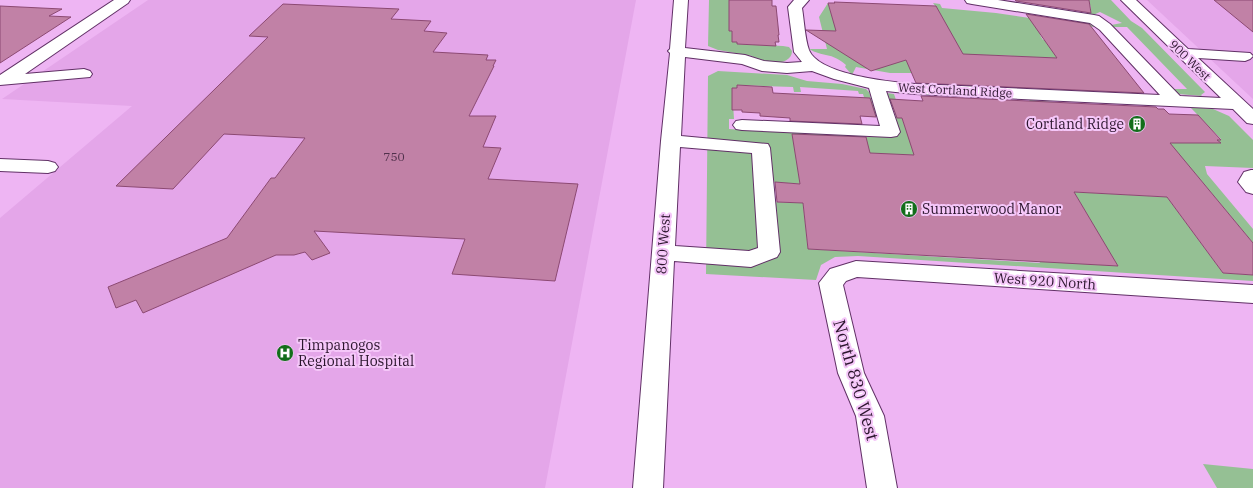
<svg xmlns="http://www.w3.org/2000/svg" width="1253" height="488" font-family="'IBM Plex Serif',serif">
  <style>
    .built { fill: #e4a6e9 }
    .green { fill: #95c094 }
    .building { fill: #c181a6; stroke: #8c4972 }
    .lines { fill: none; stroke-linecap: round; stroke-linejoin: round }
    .minor-casing { stroke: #613066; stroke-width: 2 }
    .minor { fill: #fff; fill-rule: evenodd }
    .labels { text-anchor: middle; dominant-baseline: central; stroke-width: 4; stroke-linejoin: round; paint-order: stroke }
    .far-street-label { font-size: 12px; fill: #2b152d; stroke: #f5c7f9 }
    .number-label { font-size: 12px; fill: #50304b }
    .poi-label { font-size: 14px; fill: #2b152d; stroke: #f5c7f9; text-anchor: start }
    .street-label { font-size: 14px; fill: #2b152d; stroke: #f5c7f9 }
    .near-street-label { font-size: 17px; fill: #2b152d; stroke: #f5c7f9 }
  </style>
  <rect width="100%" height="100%" fill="#eeb5f3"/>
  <g class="built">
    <polygon points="148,0 636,0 545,488 0,488 0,218 132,106 2,99"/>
    <polygon points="1147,0 1253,0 1253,99"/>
  </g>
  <g class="green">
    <path d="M 709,0 L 729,0 L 729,31 L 732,31 L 732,42 L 737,42 L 737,44 L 783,46 L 789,47 L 792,51 C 792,67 760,65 752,56 L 718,50 L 708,46 Z"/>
    <polygon points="1089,0 1111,0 1131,21 1142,28 1205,92 1201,95 1202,96 1178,94 1173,89 1187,89 1127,27 1114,27 1111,25 1122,23 1100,12 1093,15 1089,14 1087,9 1091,9"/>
    <path d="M 828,3 L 832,16 L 936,7 L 933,3 L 940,4 L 942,8 L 996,13 L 1077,25 L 1077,19 L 1085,20 L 1097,27 L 1079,26 L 1040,35 L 1043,40 L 1051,40 L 1063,59 L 997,55 L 918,73 L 890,73 L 856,67 L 852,75 L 845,67 L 846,65 C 832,52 822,57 809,49 L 827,49 L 819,17 Z"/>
    <polygon points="718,71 787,75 807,81 842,84 866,89 869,92 877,117 870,117 863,94 859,94 858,91 800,87 801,92 794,92 793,87 737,85 737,88 732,88 734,119 729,119 729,129 874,137 884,134 899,135 895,113 887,93 894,94 905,127 1051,136 1029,101 1030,100 1053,102 1154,142 1220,143 1217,140 1221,139 1190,107 1213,109 1229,116 1253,140 1253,168 1205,166 1207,174 1253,229 1253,243 1194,172 795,149 800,184 772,182 775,202 803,203 808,249 1040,263 1000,178 1064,262 1117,266 1074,192 1167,197 1223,273 1253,275 1253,281 858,256 835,257 821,265 816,280 706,274 708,76"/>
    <polygon points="1203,464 1253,469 1253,488 1217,488"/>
  </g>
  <g class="building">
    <polygon points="729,0 772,0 772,6 776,6 779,35 778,35 779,42 775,42 776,46 737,44 737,42 732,42 732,31 729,31"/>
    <polygon points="1015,0 1089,0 1091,13 1016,1"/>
    <polygon points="1214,0 1253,0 1253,32"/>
    <polygon points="834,2 936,6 963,54 1057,58 1026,14 1089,24 1144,93 916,83 906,60 871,71 806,30 836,31 828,3 835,3"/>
    <polygon points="283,4 399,9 391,19 431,21 424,31 447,33 433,52 488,55 486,60 496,60 493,66 494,66 469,116 496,116 483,147 501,148 488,179 578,184 555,281 452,274 465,239 314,231 330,253 312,260 305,252 294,255 276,255 143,313 136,300 116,308 108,287 227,238 271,178 275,178 305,138 224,134 173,189 116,186 268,37 249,36"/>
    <polygon points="0,6 62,9 49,16 71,17 0,63"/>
    <polygon points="737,85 772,87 773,93 870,98 876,117 860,116 862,124 790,121 790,118 760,116 760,113 742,112 742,110 732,110 732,88 737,88"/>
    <polygon points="921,96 1156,107 1158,109 1164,109 1169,114 1198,115 1221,140 1217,140 1221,143 1170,143 1253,243 1253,275 1223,273 1167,197 1074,192 1118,266 808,249 803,203 777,202 775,182 800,184 792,134 866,137 870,153 914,155 902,118 897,118 890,99 923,101"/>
  </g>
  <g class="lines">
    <g class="minor-casing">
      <g id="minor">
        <polygon points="114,0 130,0 128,3 25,74 84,69 90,71 92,74 90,77 0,85 0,75"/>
        <path d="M 674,0 L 688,0 L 685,48 L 745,55 L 764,61 L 787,63 L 802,62 L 794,52 L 788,7 L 794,0 L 809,0 L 802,8 C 804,20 805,39 809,50 C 819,75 891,82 915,84 L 1160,95 L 1100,30 L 1090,23 L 972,4 L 967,3 L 965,0 L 998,0 L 1094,15 L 1099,16 L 1110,24 L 1180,96 L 1221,98 L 1121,0 L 1136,0 L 1188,49 L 1250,53 L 1253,56 L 1250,59 L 1245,61 L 1198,58 L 1253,109 L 1253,124 L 1247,123 L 1233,109 L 915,94 L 886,91 L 900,132 L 897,136 L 891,137 L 742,130 L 736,129 L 733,125 L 736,121 L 742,120 L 880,126 L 869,88 L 834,79 L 812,71 L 787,73 L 762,71 L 742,64 L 685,57 L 681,136 L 768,144 L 770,148 L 780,252 L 777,257 L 751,267 L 674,261 L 663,488 L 633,488 L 661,141 L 670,53 L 668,51 L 670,49 ZM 680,147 L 752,153 L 758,248 L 749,251 L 675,246 Z"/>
        <polygon points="0,159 48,161 55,163 58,167 55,171 48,173 0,171"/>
        <polygon points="1251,170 1253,170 1253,194 1246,192 1238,182 1244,172"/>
        <polygon points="856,261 1253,285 1253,303 857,277 846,281 843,285 864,373 884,416 897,488 867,488 856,416 838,373 819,283 830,269"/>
      </g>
    </g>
    <use href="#minor" class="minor"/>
  </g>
  <defs>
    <g id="building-disc" transform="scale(0.9)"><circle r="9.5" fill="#126e1a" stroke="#f5c7f9"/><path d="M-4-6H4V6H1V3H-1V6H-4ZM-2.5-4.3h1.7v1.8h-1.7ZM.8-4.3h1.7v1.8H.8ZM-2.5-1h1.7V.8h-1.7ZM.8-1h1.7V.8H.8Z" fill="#fff"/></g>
    <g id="hospital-disc" transform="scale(0.9)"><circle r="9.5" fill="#126e1a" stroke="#f5c7f9"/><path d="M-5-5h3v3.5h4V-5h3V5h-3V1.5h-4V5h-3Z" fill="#fff"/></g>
  </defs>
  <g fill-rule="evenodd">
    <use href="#building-disc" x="1137" y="124"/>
    <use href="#building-disc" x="909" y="209"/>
    <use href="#hospital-disc" x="285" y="353"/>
  </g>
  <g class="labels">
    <g class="far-street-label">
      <text transform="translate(1190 60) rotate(44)">900 West</text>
      <text transform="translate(955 90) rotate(3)">West Cortland Ridge</text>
    </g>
    <g class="number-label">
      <text x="394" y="156">750</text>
    </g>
    <g class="poi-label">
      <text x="1124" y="124" text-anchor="end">Cortland Ridge</text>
      <text x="922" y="209">Summerwood Manor</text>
      <text x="298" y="345">Timpanogos<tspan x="298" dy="16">Regional Hospital</tspan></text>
    </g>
    <g class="street-label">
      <text transform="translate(663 244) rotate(-86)">800 West</text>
      <text transform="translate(1045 281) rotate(4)">West 920 North</text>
    </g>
    <g class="near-street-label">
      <text transform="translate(856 380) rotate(74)">North 830 West</text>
    </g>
  </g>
</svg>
